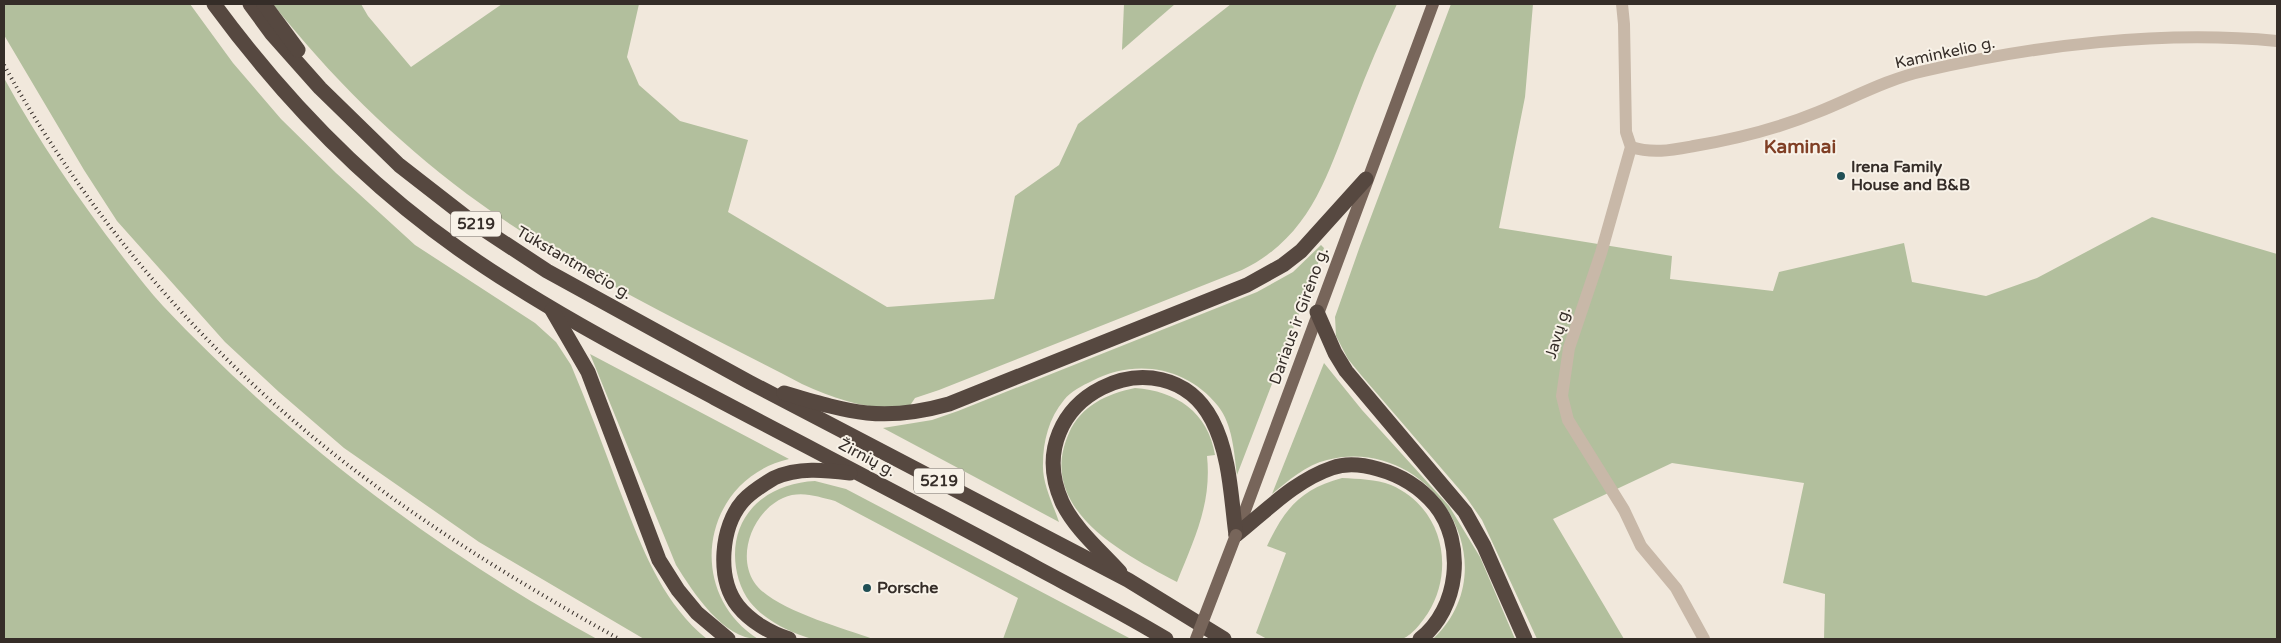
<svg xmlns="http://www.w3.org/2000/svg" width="2281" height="643" font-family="'Varela Round',sans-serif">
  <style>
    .green { fill: #b2bf9d }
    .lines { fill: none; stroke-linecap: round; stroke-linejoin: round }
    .minor { stroke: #c8b8a8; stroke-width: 12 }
    .major { stroke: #77655a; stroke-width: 12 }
    .highway { stroke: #564840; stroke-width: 15 }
    .rail { stroke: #352d28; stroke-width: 4; stroke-dasharray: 1 4; stroke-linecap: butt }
    .major-bridge { stroke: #77655a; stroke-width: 12 }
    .poi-dot { fill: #204f55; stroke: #f8f2e8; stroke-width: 2 }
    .labels { text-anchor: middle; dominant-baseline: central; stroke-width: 4; stroke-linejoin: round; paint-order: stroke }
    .shield { fill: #f8f2e8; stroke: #706862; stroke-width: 1 }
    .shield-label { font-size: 15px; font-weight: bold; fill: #352d28 }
    .street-label { font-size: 16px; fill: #352d28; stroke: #f8f2e8 }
    .poi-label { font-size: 16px; font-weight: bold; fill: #352d28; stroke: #f8f2e8; text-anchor: start }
    .quarter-label { font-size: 19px; font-weight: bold; fill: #803f25; stroke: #f8f2e8 }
  </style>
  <rect width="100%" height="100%" fill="#f1e8dc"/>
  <g class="green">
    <path d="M 4,4 L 190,4 L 233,63 L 281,119 L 336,173 L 415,245 L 535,323 L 556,342 L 571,365 C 588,405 603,446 618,486 C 640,542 659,600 707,639 L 644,639 L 479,542 L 344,448 L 279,392 L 225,342 L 117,221 L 84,170 L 4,35 Z"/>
    <path d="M 273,4 L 361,4 L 368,16 L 411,67 L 502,4 L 639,4 L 627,57 L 639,85 L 680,121 L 748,140 L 728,212 L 887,307 L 994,299 L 1015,196 L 1059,165 L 1078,124 L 1231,4 L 1397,4 C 1382,37 1367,71 1354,106 C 1328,173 1312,236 1242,270 L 939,390 L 915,398 L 909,407 C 870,411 837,400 802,384 C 689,325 570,270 467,194 C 394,139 330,76 273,4 Z"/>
    <polygon points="1124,4 1175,4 1122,50"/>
    <polygon points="1451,4 1533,4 1525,97 1499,228 1672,256 1670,279 1773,291 1779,272 1904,243 1912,282 1986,296 2037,278 2152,217 2277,254 2277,639 1824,639 1825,594 1783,583 1804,483 1672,463 1553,519 1624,639 1537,639 1482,520 1466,497 1361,375 1348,359 1336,336 1335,317 1360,246"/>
    <path d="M 4,78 C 39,142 81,203 126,261 C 138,276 150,292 163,306 C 289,439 436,551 597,639 L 4,639 Z"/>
    <path d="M 1321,245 L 1324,248 L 1237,475 C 1234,453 1233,425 1218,406 C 1187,367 1136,358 1092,381 C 1083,385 1070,392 1064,400 C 1049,418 1043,441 1043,464 C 1042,483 1053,504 1059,522 L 883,428 L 932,420 L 958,411 L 1257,292 L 1293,272 Z"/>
    <path d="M 590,354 L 789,459 C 703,479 683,591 758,639 C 723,639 693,592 676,565 Z"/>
    <path d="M 1324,363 L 1362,410 L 1449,506 L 1480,557 L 1515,639 L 1433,639 C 1513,563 1429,434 1327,460 C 1306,465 1288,481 1272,494 Z"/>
    <path d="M 1135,388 C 1176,391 1208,412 1215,455 L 1207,456 C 1212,504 1194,539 1177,582 C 1124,554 1035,509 1069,433 C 1081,406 1106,394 1135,388 Z"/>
    <path d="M 1342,478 C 1358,479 1376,479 1391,485 C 1442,507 1456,568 1428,613 C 1422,622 1411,637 1401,639 C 1389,642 1374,639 1363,639 C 1331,639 1299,639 1267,639 L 1256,633 L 1286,553 L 1267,546 C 1285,508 1301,489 1342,478 Z"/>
    <path d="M 815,481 L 846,489 L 1131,639 L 1003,639 L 1018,598 L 835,501 C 818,497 801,490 783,498 C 754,511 736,554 754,582 C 771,609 843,628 873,639 C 856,639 828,643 812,639 C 791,633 764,620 750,602 C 740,589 735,571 735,555 C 735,509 772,483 815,481 Z"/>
  </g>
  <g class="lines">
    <g class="minor">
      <polyline points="1622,4 1624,24 1626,132 1631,147 1601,253 1569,348 1562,396 1568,420 1624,510 1641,546 1676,588 1704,639"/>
      <path d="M 1631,147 C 1653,154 1672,150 1694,146 C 1736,139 1779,128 1818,112 C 1853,98 1887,79 1924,71 C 2036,45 2162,30 2277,41"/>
    </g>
    <polyline class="major" points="1236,535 1433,4"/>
    <g class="highway">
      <path d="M 214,4 C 283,98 364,182 459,249 C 540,306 628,352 715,398 C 823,455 932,511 1039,569 C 1082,592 1125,614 1166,639"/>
      <polyline points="250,4 272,34 320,88 399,165 471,221 547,271 749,382 1128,580 1224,639"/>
      <polyline points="264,4 298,50"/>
      <polyline points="552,310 588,372 659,560 678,590 697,613 728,639"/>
      <polyline points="1317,312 1335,353 1346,371 1465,512 1484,546 1525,639"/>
      <path d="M 784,393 C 848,412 882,423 949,404 L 1247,285 L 1283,265 L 1301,251 L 1366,179"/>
      <path d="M 1236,535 C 1266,511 1296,480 1332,468 C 1346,463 1364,465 1378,469 C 1400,475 1420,487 1435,505 C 1466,543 1459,609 1420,639"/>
      <path d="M 1120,572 C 1101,551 1074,528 1062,502 C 1016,398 1164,329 1212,420 C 1230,454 1231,498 1236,535"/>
      <path d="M 789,639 C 770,633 750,621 738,606 C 716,578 721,526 743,501 C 751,492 764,484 774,478 C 798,467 825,470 850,473"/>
    </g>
    <path class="rail" d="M 4,65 C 78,199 178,322 295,422 C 394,507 505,575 619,639"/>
    <polyline class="major-bridge" points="1196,639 1236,535"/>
  </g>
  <g class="poi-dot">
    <circle cx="1841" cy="176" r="5"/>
    <circle cx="867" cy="588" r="5"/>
  </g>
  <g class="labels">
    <g class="shield">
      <rect x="451" y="211.5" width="50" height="25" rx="4"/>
      <rect x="914" y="468.5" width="50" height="25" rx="4"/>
    </g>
    <g class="shield-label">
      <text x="476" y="224">5219</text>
      <text x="939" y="481">5219</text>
    </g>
    <g class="street-label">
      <text transform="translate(1945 53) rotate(-12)">Kaminkelio g.</text>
      <text transform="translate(574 263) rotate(30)">Tūkstantmečio g.</text>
      <text transform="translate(1299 316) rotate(-70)">Dariaus ir Girėno g.</text>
      <text transform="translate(1558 333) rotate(-73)">Javų g.</text>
      <text transform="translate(867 458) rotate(28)">Žirnių g.</text>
    </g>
    <g class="poi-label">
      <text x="1851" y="167">Irena Family<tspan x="1851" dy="18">House and B&amp;B</tspan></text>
      <text x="877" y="588">Porsche</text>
    </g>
    <g class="quarter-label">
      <text x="1800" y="147">Kaminai</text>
    </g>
  </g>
  <rect width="2281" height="643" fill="none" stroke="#352d28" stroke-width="10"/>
</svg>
